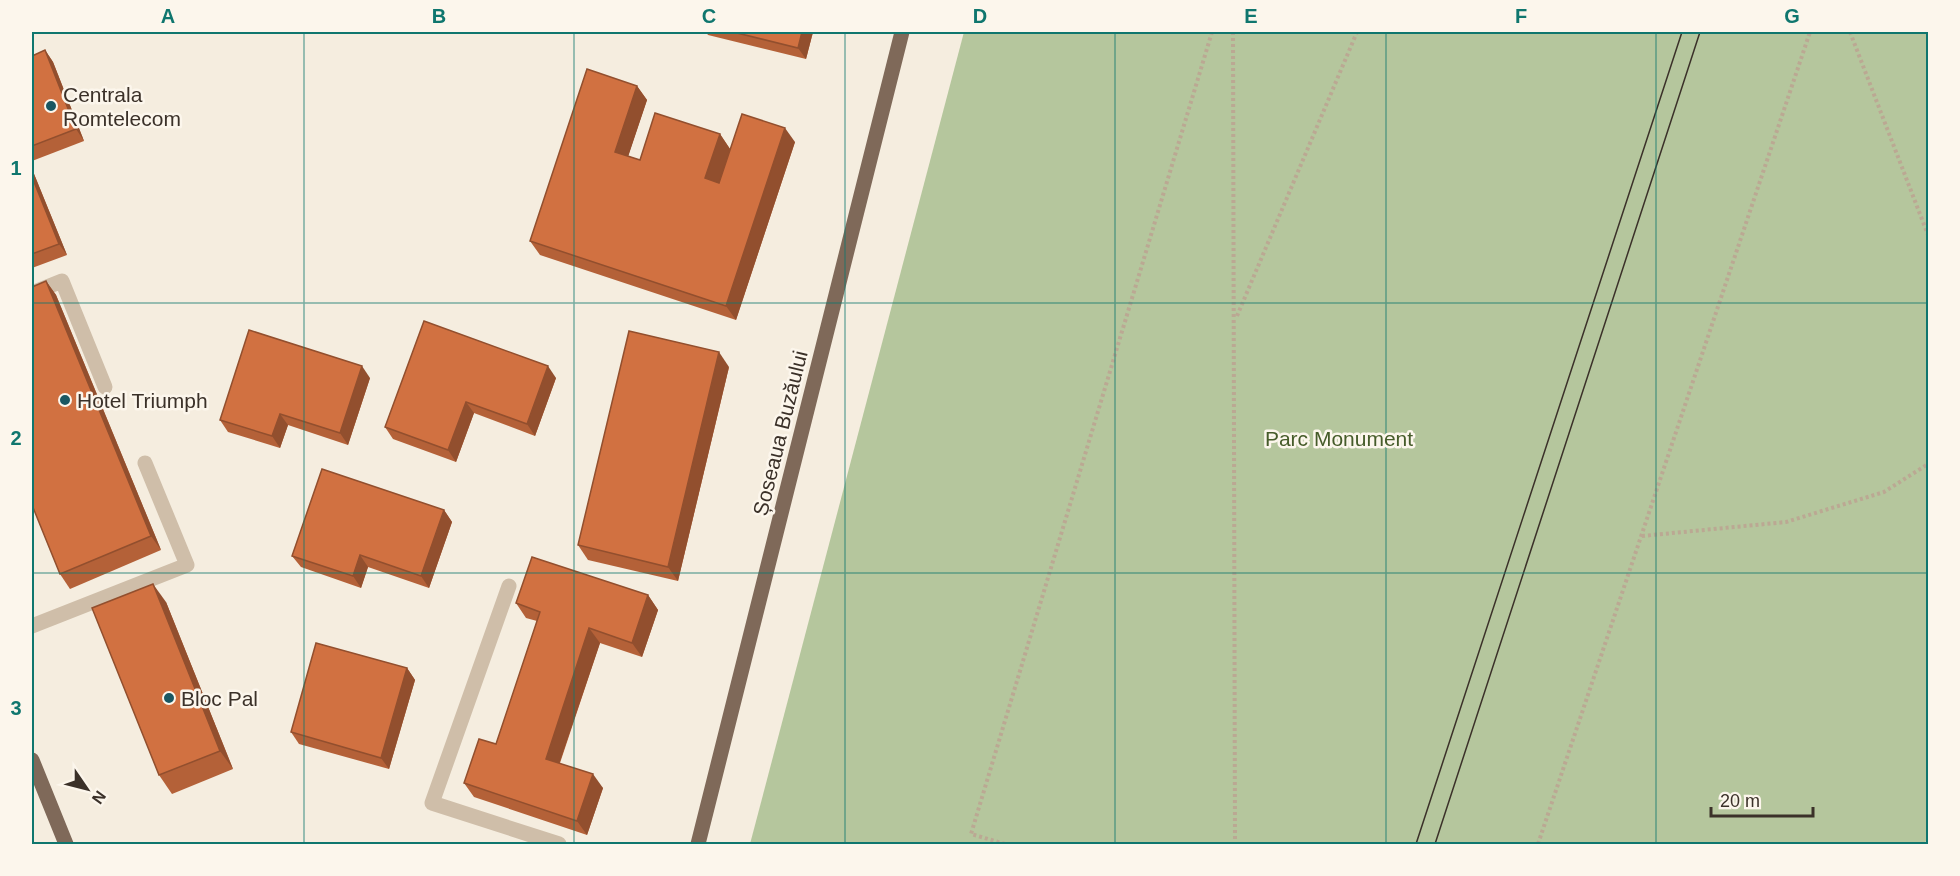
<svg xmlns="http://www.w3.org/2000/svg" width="1960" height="876" font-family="Arial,sans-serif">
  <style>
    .green { fill: #b5c69d }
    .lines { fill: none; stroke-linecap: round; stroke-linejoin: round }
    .path { stroke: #bba893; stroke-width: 4; stroke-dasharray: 3 3; stroke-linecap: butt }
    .lane { stroke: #cfbea9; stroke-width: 15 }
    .street { stroke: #cfbea9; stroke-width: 15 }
    .primary { stroke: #7f6959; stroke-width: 15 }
    .tram { stroke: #3b3129; stroke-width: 1.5 }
    .wall { fill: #b46138 }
    .shaded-wall { fill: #924f2e }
    .building { fill: #d17141; stroke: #924f2e; stroke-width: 1.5 }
    .grid { fill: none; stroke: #0f766e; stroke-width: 1.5; stroke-opacity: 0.55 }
    .poi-dot { fill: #1a5762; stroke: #fcf6ec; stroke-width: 2 }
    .labels { text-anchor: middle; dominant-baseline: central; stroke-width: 5; stroke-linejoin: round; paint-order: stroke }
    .poi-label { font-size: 21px; fill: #3b3129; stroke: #fcf6ec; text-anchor: start }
    .street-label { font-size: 21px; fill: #3b3129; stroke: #fcf6ec }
    .park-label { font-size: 21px; fill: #465c2a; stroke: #fcf6ec }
    .neatline { fill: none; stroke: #0f766e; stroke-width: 2 }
    .grid-label { font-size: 20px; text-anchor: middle; font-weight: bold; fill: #0f766e }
  </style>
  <rect width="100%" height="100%" fill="#f5eddf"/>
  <polygon class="green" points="964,32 1928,32 1928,834 1925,844 750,844"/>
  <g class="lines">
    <g class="path">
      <polyline points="1233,32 1235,844"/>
      <polyline points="1850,32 1928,235"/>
      <polyline points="1237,316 1357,32"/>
      <polyline points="1642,536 1786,522 1884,492 1928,464"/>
      <polyline points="1005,844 971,834 1212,32"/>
      <polyline points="1538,844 1810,32"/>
    </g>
    <polyline class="lane" points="509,586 432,803 559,844"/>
    <g class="street">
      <polyline points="32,293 62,281 105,387"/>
      <polyline points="32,626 187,565 145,463"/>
    </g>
    <g class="primary">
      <polyline points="32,760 66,844"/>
      <polyline points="698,844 902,32"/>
    </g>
    <g class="tram">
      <polyline points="1416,844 1682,32"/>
      <polyline points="1435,844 1700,32"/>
    </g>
  </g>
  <g class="wall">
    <polygon points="706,32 813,32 806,59 708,35"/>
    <polygon points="45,50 53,62 84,141 32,161 32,56"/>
    <polygon points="637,86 647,100 628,156 640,160 720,134 730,149 795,142 736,320 540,255 530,241"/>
    <polygon points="32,169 67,255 32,268"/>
    <polygon points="46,281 56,295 161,550 70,589 60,574"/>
    <polygon points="424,321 556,378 535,436 474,413 456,462 393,439 385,427"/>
    <polygon points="729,367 678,581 588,560 578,545"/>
    <polygon points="370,378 348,445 288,425 280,448 228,432 220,420"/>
    <polygon points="444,510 452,522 429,588 368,567 361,588 301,567 292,556"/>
    <polygon points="648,595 658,610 642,657 600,643 560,763 603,788 587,835 474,797 464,783 496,744 537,621 526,618 516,603"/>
    <polygon points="166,602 233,769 172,794 159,775"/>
    <polygon points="407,668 415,680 389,769 299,744 291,732"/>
  </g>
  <g class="shaded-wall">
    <polygon points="802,32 813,32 806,59 798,48"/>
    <polygon points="45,50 53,62 84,141 76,129"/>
    <polygon points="637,86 647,100 625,166 615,152"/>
    <polygon points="785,128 795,142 736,320 726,306"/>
    <polygon points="720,134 730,149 716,193 705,178"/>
    <polygon points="32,169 67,255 59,244 32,177"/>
    <polygon points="46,281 56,295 161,550 151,536"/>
    <polygon points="719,352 729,367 678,581 668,567"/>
    <polygon points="362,366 370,378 348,445 340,433"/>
    <polygon points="548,366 556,378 535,436 527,424"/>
    <polygon points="466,402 474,413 456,462 448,450"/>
    <polygon points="280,414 288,425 280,448 272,436"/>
    <polygon points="444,510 452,522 429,588 421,576"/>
    <polygon points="360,555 368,567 361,588 353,576"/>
    <polygon points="153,584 166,602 233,769 220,751"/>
    <polygon points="648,595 658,610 642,657 632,643"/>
    <polygon points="589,628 600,643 556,773 546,759"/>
    <polygon points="407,668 415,680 389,769 381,758"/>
    <polygon points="593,774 603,788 587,835 577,821"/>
  </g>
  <g class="building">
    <polygon points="733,32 802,32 798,48"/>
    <polygon points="45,50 76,129 32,146 32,56"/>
    <polygon points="587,69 637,86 615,152 640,160 655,113 720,134 705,178 719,183 742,114 785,128 726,306 530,241"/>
    <polygon points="32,177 59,244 32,254"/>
    <polygon points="46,281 151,536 60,574 32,505 32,287"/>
    <polygon points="424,321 548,366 527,424 466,402 448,450 385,427"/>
    <polygon points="249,330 362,366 340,433 280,414 272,436 220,420"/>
    <polygon points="629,331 719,352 668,567 578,545"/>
    <polygon points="322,469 444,510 421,576 360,555 353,576 292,556"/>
    <polygon points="532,557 648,595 632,643 589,628 546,759 593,774 577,821 464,783 479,739 496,744 540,612 516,603"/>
    <polygon points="153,584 220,751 159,775 92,608"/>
    <polygon points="316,643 407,668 381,758 291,732"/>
  </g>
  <path class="grid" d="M 304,32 L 304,844M 574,32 L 574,844M 845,32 L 845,844M 1115,32 L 1115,844M 1386,32 L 1386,844M 1656,32 L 1656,844M 32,303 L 1928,303M 32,573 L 1928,573"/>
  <g class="poi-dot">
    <circle cx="51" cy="106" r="6"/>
    <circle cx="65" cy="400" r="6"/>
    <circle cx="169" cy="698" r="6"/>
  </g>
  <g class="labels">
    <g class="poi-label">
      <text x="63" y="94">Centrala<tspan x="63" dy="24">Romtelecom</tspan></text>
      <text x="77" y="400">Hotel Triumph</text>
      <text x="181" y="698">Bloc Pal</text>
    </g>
    <g class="street-label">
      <text transform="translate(780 433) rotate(-76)">Șoseaua Buzăului</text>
    </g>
    <g class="park-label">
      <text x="1339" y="438">Parc Monument</text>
    </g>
  </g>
  <rect width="1960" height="876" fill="none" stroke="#fcf6ec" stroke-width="66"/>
  <g transform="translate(87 789) rotate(125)" stroke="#fcf6ec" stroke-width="4.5" paint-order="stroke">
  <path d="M0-4.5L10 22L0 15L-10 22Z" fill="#3b3129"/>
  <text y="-9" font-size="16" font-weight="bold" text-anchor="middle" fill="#3b3129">N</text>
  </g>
  <path d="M1711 807v9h102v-9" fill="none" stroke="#3b3129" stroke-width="3"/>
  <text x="1720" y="807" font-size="18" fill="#3b3129" stroke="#fcf6ec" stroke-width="4.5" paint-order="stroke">20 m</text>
  <rect x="33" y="33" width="1894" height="810" class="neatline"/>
  <g class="grid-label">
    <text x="168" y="23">A</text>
    <text x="439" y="23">B</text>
    <text x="709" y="23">C</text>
    <text x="980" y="23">D</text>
    <text x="1251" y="23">E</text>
    <text x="1521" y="23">F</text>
    <text x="1792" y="23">G</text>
    <text x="16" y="175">1</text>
    <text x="16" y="445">2</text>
    <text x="16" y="715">3</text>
  </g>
</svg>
